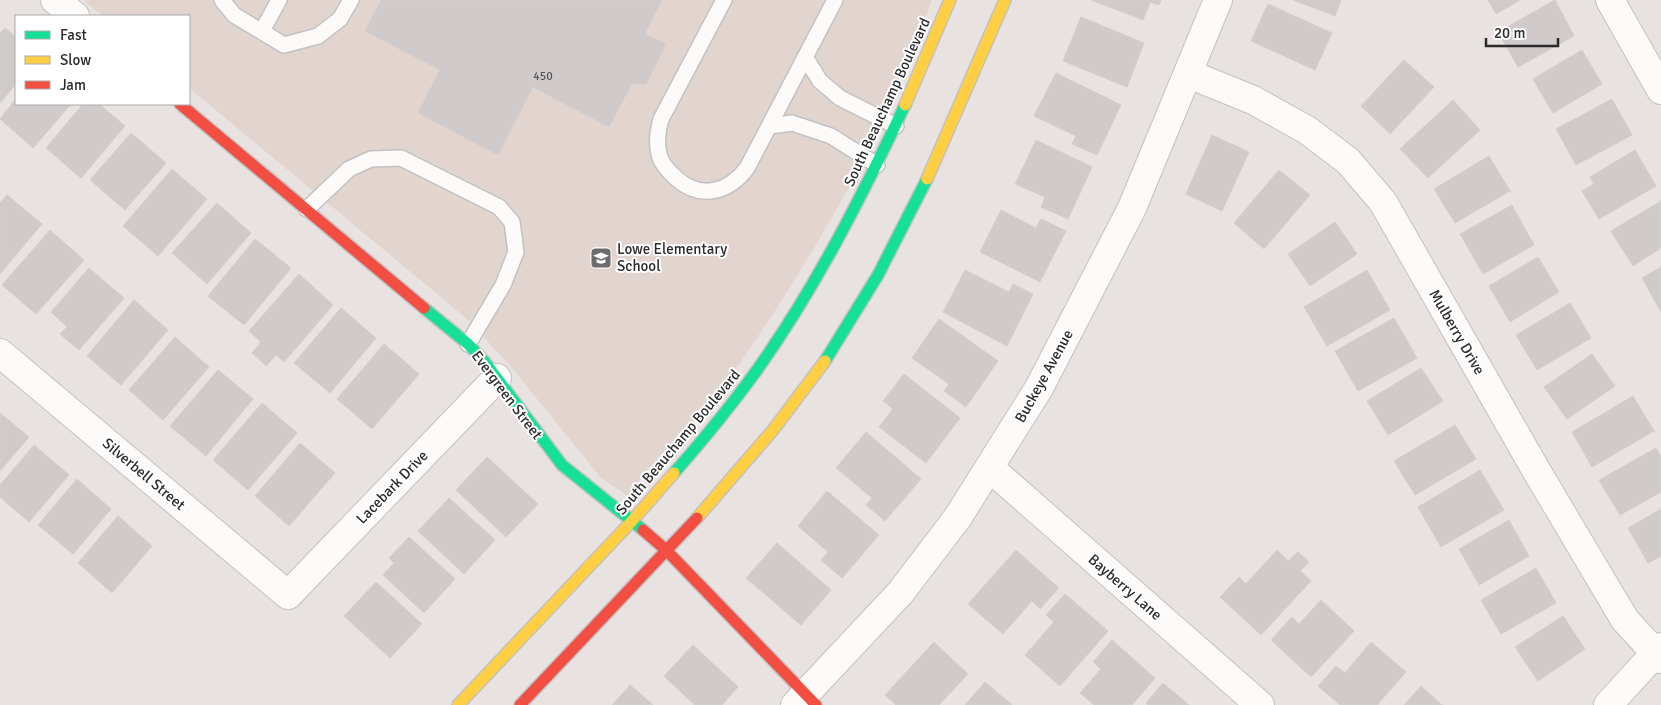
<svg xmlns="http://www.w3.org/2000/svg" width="1661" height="705" font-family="Signika,sans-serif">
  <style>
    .education { fill: #e2d5d0 }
    .building { fill: #d0cbca; stroke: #d3cecd }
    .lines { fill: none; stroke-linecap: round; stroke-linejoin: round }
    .lane-casing { stroke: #c3c1c2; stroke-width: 18 }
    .street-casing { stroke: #c3c1c2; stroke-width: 30 }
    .fast-casing { stroke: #c3c1c2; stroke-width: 14 }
    .slow-casing { stroke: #c3c1c2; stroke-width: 14 }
    .jam-casing { stroke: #c3c1c2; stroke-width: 14 }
    .lane { stroke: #fcfbfa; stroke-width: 15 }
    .street { stroke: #fcfbfa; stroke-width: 28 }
    .fast { stroke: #16e098; stroke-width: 11 }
    .slow { stroke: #ffcf43; stroke-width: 11 }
    .jam { stroke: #f24e42; stroke-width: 11 }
    .labels { text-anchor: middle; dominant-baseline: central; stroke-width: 4; stroke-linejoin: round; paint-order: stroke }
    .number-label { font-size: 12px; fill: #555454 }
    .street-label { font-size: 15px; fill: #2b2b2b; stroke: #fff }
    .poi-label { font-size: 15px; fill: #2b2b2b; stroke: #fff; text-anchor: start }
  </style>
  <rect width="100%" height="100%" fill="#e8e2e1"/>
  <polygon class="education" points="83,0 932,0 910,58 879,128 852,182 816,245 777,308 738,366 693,421 649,468 628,496 601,478 513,369 466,318 189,88 189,16 103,16"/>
  <g class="building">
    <polygon points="381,0 662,0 645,34 666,44 646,84 632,83 609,127 533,87 498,155 418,113 440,70 365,31"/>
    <polygon points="1091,0 1161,0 1159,5 1150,2 1143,20"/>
    <polygon points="1293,0 1341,0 1335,16"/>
    <polygon points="1488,0 1520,0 1496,14"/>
    <polygon points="1555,0 1574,36 1518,67 1498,32"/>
    <polygon points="1268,4 1332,33 1315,70 1251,41"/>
    <polygon points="1081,17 1144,43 1127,87 1063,61"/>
    <polygon points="5,28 16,37 16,84 0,103 0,33"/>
    <polygon points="1582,50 1602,84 1553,113 1533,79"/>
    <polygon points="1404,60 1434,87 1390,134 1361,106"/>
    <polygon points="1056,73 1121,105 1097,155 1072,144 1076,136 1034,116"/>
    <polygon points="16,99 16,104 71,104 33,148 0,119"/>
    <polygon points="1612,99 1632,135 1576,165 1556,129"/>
    <polygon points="1453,100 1480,130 1428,178 1400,149"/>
    <polygon points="83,104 99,104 125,126 81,178 46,148"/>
    <polygon points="131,133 166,163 125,210 90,180"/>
    <polygon points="1212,135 1249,152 1222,211 1186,194"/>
    <polygon points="1036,140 1092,167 1068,219 1041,207 1045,197 1015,184"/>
    <polygon points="1635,150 1656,186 1599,219 1582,191 1594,184 1590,177"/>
    <polygon points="1489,156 1510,191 1455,223 1434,189"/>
    <polygon points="172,169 207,199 158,256 123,226"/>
    <polygon points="1279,170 1310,195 1264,249 1234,223"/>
    <polygon points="7,195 42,224 0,274 0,203"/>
    <polygon points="1661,201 1661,248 1633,266 1611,231"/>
    <polygon points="217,203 251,233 207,284 172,253"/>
    <polygon points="1512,205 1534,245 1483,274 1460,234"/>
    <polygon points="1001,210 1036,228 1041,219 1066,231 1040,282 980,252"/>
    <polygon points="1335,222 1357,254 1310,286 1288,254"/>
    <polygon points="50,230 84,260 36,314 2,285"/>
    <polygon points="255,239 291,268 244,325 208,296"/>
    <polygon points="1538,257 1559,292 1510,322 1489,286"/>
    <polygon points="1661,267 1661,312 1642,278"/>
    <polygon points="89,268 124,298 79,350 60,334 67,327 51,312"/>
    <polygon points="965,270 1009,292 1013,284 1033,294 1007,346 943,312"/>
    <polygon points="1367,270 1390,310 1327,346 1304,307"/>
    <polygon points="299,274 333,305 284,362 276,355 266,366 252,353 261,342 249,331"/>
    <polygon points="134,300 168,330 121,385 87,356"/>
    <polygon points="1570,303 1591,338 1537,370 1516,335"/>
    <polygon points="341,308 376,338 330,393 294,363"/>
    <polygon points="1394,318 1417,358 1358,391 1335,351"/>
    <polygon points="939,319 998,361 966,407 944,391 949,384 912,358"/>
    <polygon points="175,337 209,367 163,420 129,390"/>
    <polygon points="384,344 419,374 372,429 337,399"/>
    <polygon points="1592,354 1615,386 1567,419 1544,387"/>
    <polygon points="1421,368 1443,401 1388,435 1367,401"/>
    <polygon points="218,370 253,399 206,456 170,426"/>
    <polygon points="904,374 960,418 926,463 879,427 893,409 883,401"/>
    <polygon points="1633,396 1654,431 1592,467 1572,432"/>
    <polygon points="262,403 297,433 248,490 213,460"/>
    <polygon points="0,413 29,437 0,471"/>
    <polygon points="1455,425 1476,459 1415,495 1394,461"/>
    <polygon points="866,432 921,479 885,521 866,505 872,498 836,468"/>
    <polygon points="300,443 335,473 289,526 255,496"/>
    <polygon points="34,445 69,475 29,522 0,497 0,485"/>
    <polygon points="1656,448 1661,457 1661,492 1620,515 1599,480"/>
    <polygon points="487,457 538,504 506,537 456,490"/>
    <polygon points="1480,470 1504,510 1441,547 1418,507"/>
    <polygon points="77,479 111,509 73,554 38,525"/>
    <polygon points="827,491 879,535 842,578 821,560 828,552 798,526"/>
    <polygon points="449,498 495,540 464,574 418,531"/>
    <polygon points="1661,509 1661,556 1648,563 1628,528"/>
    <polygon points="118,516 152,546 112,593 78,563"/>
    <polygon points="1509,520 1529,556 1479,585 1459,549"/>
    <polygon points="409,537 455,579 424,613 383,575 394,563 389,558"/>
    <polygon points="777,543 831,590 801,625 746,578"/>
    <polygon points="1016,550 1059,588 1040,609 1032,601 1003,634 968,604"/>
    <polygon points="1277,550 1288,561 1298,552 1309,562 1300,571 1311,581 1261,635 1220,597 1239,577 1246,584"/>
    <polygon points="1536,568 1556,603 1501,634 1481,600"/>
    <polygon points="376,582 422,624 390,658 344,616"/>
    <polygon points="1065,594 1108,631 1060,686 1025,655 1054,622 1046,615"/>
    <polygon points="1321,600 1354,631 1311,677 1271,640 1292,617 1299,624"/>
    <polygon points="1563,616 1585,649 1538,681 1515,647"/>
    <polygon points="1112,640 1155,678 1132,705 1094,705 1080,693 1101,669 1093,662"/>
    <polygon points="934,642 968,674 939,705 896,705 885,695"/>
    <polygon points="1371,642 1406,672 1377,705 1340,705 1318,686 1336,666 1345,673"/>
    <polygon points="693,645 738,687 722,705 695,705 664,676"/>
    <polygon points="985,682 1012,705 965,705"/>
    <polygon points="1163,683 1189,705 1148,705 1146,703"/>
    <polygon points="630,685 653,705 612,705"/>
    <polygon points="1421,686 1442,705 1404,705"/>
  </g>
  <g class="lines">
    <g class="lane-casing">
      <g id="lane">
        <polyline points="222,0 234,15 284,45 318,36 340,19 351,0"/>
        <path d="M 724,0 L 661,119 C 658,131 656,141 659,154 C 661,164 669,172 677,179 C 701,200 729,192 747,168 L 835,0"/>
        <polyline points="262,31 279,0"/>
        <polyline points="805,57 820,81 840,98 896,126"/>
        <polyline points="770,126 792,123 831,136 877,165"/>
        <polyline points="307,209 349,169 371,159 401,158 499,207 512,222 516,252 503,285 468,344"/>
      </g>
    </g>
    <g class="street-casing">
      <g id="street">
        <polyline points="55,0 75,16"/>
        <polyline points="1610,0 1661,90"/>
        <polyline points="1189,74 1253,100 1307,130 1348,161 1383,202 1536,470 1625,620 1661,659"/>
        <polyline points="0,353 288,595 497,378"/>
        <polyline points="990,468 1260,705"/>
        <polyline points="795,705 901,592 958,517 1039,388 1132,208 1218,0"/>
        <polyline points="1608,705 1661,647"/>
      </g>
    </g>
    <g class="fast-casing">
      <g id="fast">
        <polyline points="424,308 468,344 484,361 562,465 643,530"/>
        <polyline points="825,361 878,275 927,179"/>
        <path d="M 674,473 C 703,440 731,406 757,370 C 816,287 862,196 905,105"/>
      </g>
    </g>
    <g class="slow-casing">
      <g id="slow">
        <polyline points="905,105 950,0"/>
        <polyline points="927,179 1005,0"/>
        <polyline points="697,518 773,430 825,361"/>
        <polyline points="458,705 632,521 674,473"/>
      </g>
    </g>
    <g class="jam-casing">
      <g id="jam">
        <polyline points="180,104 424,308"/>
        <polyline points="643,530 666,550 816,705"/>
        <polyline points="520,705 697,518"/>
      </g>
    </g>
    <use href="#lane" class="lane"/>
    <use href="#street" class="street"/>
    <use href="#fast" class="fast"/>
    <use href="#slow" class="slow"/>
    <use href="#jam" class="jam"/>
  </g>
  <defs>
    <g id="school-square" transform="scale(1.125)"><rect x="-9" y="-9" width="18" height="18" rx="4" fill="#6d6b6b" stroke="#fff"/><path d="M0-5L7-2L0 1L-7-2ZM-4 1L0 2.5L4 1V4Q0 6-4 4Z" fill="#fff"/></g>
  </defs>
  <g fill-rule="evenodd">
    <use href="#school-square" x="601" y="258"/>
  </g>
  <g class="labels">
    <g class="number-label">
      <text x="543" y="76">450</text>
    </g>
    <g class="street-label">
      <text transform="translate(887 102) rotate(-65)">South Beauchamp Boulevard</text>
      <text transform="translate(1457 332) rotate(60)">Mulberry Drive</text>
      <text transform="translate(1044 376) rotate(-61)">Buckeye Avenue</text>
      <text transform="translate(507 395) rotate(53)">Evergreen Street</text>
      <text transform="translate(678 442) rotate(-50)">South Beauchamp Boulevard</text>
      <text transform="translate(144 474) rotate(40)">Silverbell Street</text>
      <text transform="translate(392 487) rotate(-46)">Lacebark Drive</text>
      <text transform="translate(1125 587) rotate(41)">Bayberry Lane</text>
    </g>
    <g class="poi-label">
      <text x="617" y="249">Lowe Elementary<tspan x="617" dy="17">School</tspan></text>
    </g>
  </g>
  <rect x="15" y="15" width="175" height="90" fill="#ffffff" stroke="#aaaaaa"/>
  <rect x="25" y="31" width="25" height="8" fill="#16e098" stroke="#aaaaaa"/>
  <text x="60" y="40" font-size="15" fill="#2b2b2b">Fast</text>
  <rect x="25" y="56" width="25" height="8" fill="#ffcf43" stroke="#aaaaaa"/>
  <text x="60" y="65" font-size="15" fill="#2b2b2b">Slow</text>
  <rect x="25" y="81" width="25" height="8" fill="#f24e42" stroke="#aaaaaa"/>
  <text x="60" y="90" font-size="15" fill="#2b2b2b">Jam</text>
  <path d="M1486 38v8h72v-8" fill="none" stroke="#2b2b2b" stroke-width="2.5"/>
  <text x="1494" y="38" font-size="15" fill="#2b2b2b" stroke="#ffffff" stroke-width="4" paint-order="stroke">20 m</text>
</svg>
